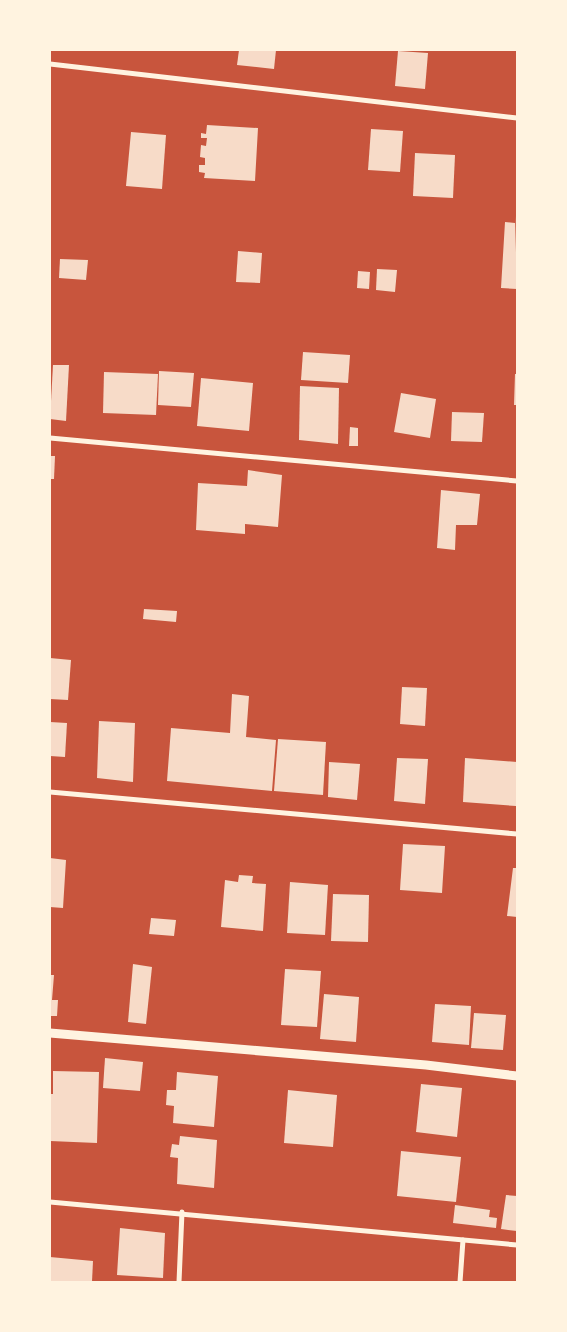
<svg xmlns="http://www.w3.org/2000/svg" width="567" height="1332" font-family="'PT Sans Narrow',sans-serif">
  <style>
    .building { fill: #f7dbc8 }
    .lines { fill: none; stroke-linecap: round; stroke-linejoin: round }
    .minor { stroke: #fff3e0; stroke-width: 5 }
    .tertiary { stroke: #fff3e0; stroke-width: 9 }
  </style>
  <rect width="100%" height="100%" fill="#c8553d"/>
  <g class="building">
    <polygon points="239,50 276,50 274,69 237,65"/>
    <polygon points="398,51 428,53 425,89 395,86"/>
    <polygon points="207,125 258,128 255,181 204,178 205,173 199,172 199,165 205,165 205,158 200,157 201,145 206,146 207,138 201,138 201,133 206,134"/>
    <polygon points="371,129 403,131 400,172 368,170"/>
    <polygon points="131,132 166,135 162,189 126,186"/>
    <polygon points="415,153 455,155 453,198 413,196"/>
    <polygon points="515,216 517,289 501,288 505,222 515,223"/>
    <polygon points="238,251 262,253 260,283 236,282"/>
    <polygon points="60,259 88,260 86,280 59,278"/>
    <polygon points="377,269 397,270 395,292 376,290"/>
    <polygon points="358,271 370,272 369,289 357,288"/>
    <polygon points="303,352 350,355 348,383 301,380"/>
    <polygon points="53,365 69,365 66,421 50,419"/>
    <polygon points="159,371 194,373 191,407 158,405"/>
    <polygon points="104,372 158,374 156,415 103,413"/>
    <polygon points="515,374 517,374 517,405 514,405"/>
    <polygon points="201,378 253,383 249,431 197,426"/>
    <polygon points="300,386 339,388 338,444 299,440"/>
    <polygon points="401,393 436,399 430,438 394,432"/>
    <polygon points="452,412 484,413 482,442 451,441"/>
    <polygon points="350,427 358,428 358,446 349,446"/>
    <polygon points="50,456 55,456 54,479 50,479"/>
    <polygon points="248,470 282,475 278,527 245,524 245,534 196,530 198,483 247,486"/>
    <polygon points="441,490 480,494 477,525 456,525 455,550 437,548"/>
    <polygon points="144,609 177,611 176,622 143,619"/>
    <polygon points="50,658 71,660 68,700 50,699"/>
    <polygon points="402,687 427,688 425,726 400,724"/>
    <polygon points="232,694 249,696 246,737 276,740 272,791 167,781 171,728 230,733"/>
    <polygon points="99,721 135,723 133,782 97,778"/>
    <polygon points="50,722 67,723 65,757 50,756"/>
    <polygon points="278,739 326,742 323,795 274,791"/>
    <polygon points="397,758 428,759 425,804 394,801"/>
    <polygon points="465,758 517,762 516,806 463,802"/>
    <polygon points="329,762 360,764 357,800 328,797"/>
    <polygon points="403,844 445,846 442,893 400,890"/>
    <polygon points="50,858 66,860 63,908 50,907"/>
    <polygon points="513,868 517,868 517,917 507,916"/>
    <polygon points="239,875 253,876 252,883 266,884 263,931 221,927 225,880 238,882"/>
    <polygon points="290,882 328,885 325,935 287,933"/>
    <polygon points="333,894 369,895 368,942 331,941"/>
    <polygon points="151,918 176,920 174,936 149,934"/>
    <polygon points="133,964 152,967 146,1024 128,1022"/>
    <polygon points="285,969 321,971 317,1027 281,1025"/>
    <polygon points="50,975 54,975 52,1000 58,1000 57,1016 50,1016"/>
    <polygon points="324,994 359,997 356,1042 320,1039"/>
    <polygon points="435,1004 471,1006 469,1045 432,1042"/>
    <polygon points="474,1013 506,1015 503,1050 471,1048"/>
    <polygon points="105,1058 143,1062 140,1091 103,1088"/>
    <polygon points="53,1071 99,1072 97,1143 50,1141 50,1094 53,1094"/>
    <polygon points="177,1072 218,1076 214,1127 173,1123 174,1106 166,1105 167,1090 176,1090"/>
    <polygon points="421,1084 462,1088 457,1137 416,1132"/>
    <polygon points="288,1090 337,1095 333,1147 284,1143"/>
    <polygon points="180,1136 217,1140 214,1188 177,1184 178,1158 170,1157 172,1144 179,1145"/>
    <polygon points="401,1151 461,1157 456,1202 397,1196"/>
    <polygon points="506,1195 517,1196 517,1231 501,1229"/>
    <polygon points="455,1205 490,1210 489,1217 497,1218 496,1228 453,1223"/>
    <polygon points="120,1228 165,1233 163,1278 117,1275"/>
    <polygon points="50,1257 93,1261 92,1282 50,1282"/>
  </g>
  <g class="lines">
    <g class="minor">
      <polyline points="50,64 517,118"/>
      <polyline points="50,438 517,481"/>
      <polyline points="50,792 517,834"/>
      <polyline points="50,1202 517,1245"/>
      <polyline points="179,1282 182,1212"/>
      <polyline points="460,1282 463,1240"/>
    </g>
    <polyline class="tertiary" points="50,1033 426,1065 517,1076"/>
  </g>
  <rect width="567" height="1332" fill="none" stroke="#fff3e0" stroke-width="102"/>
</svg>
